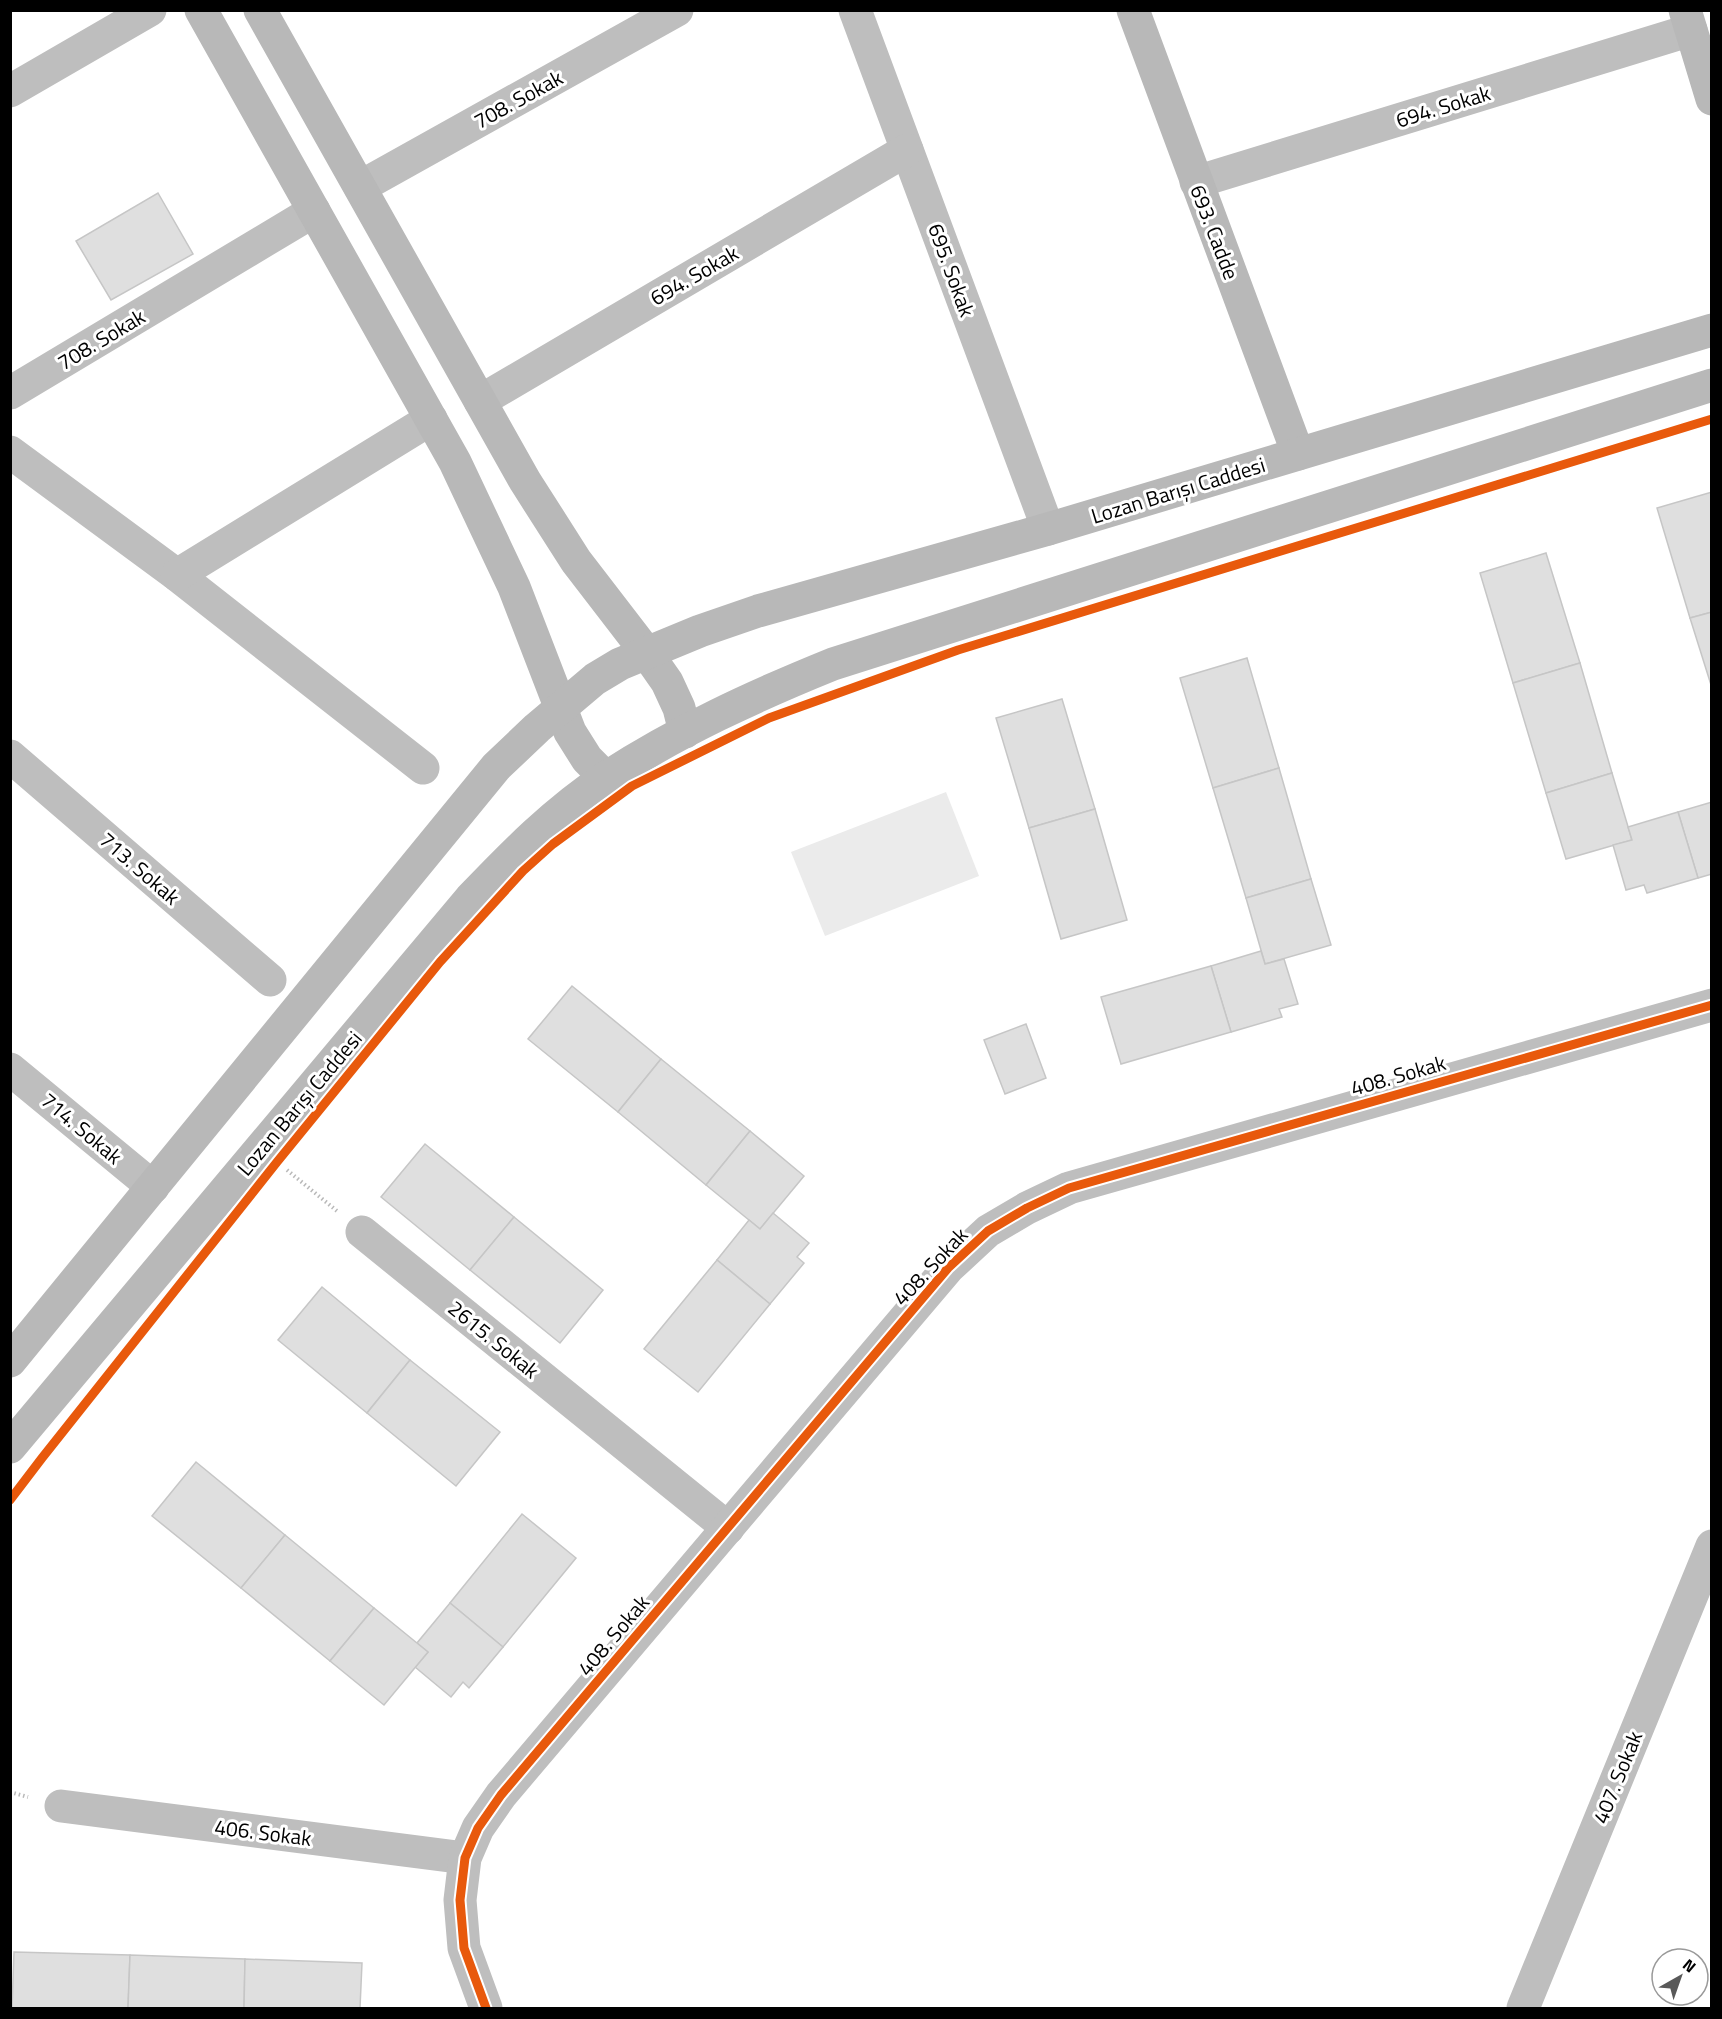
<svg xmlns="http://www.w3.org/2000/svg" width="1722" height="2019" font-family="'Titillium Web',sans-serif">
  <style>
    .green { fill: #ebebeb }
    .building { fill: #dfdfdf; stroke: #c6c6c6; stroke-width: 1.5 }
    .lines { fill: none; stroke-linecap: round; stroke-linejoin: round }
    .path { stroke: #b9b9b9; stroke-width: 4; stroke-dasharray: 1.5 3; stroke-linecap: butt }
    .street { stroke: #bebebe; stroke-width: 33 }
    .secondary { stroke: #b8b8b8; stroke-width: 33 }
    .cycleway-casing { stroke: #fff; stroke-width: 13 }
    .cycleway { stroke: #e8590c; stroke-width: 9 }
    .labels { text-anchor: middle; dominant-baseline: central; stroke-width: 6; stroke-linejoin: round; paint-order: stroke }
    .street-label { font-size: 21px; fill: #000; stroke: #fff }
  </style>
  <rect width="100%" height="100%" fill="#fff"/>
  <polygon class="green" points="946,792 979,876 825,936 791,852"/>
  <g class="building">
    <polygon points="158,193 193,254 111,300 76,241"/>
    <polygon points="1712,492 1712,612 1690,618 1657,508"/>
    <polygon points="1546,553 1580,663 1513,683 1480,573"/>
    <polygon points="1712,612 1712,688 1690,618"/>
    <polygon points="1247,658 1279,768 1213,788 1180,678"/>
    <polygon points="1580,663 1612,773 1546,793 1513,683"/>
    <polygon points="1062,699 1095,809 1029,828 996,718"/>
    <polygon points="1279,768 1311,879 1246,898 1213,788"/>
    <polygon points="1612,773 1632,840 1566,859 1546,793"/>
    <polygon points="1712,802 1712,874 1698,878 1678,812"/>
    <polygon points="1095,809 1127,920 1061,939 1029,828"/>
    <polygon points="1678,812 1698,878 1647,893 1644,885 1626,890 1613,845 1632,840 1628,827"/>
    <polygon points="1311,879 1331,945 1265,964 1246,898"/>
    <polygon points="1261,951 1265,964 1284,959 1298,1004 1279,1009 1282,1017 1231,1032 1211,966"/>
    <polygon points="1211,966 1231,1032 1121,1064 1101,997"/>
    <polygon points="572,986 661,1059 618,1112 528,1039"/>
    <polygon points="1026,1024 1046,1078 1005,1094 984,1040"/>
    <polygon points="661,1059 750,1131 706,1185 618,1112"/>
    <polygon points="750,1131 804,1176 760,1229 706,1185"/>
    <polygon points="425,1144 514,1217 470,1270 381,1197"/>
    <polygon points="773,1213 809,1243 797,1257 804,1263 770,1304 717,1260 749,1220 760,1229"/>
    <polygon points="514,1217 603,1290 560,1343 470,1270"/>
    <polygon points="717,1260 770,1304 698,1392 644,1349"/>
    <polygon points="322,1287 410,1360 367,1413 278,1340"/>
    <polygon points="410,1360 500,1432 456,1486 367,1413"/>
    <polygon points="196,1462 285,1535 241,1588 152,1516"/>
    <polygon points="522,1514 576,1558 503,1647 450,1603"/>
    <polygon points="285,1535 374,1608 330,1661 241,1588"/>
    <polygon points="450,1603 503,1647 469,1688 463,1682 451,1697 415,1667 428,1652 417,1643"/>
    <polygon points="374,1608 428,1652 384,1705 330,1661"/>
    <polygon points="14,1952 130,1955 128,2008 12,2008"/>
    <polygon points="130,1955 245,1959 244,2008 128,2008"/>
    <polygon points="245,1959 362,1963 360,2008 244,2008"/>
  </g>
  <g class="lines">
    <g class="path">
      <polyline points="287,1170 337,1211"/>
      <polyline points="10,1792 28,1797"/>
    </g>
    <g class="street">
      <polyline points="855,10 1048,529"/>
      <polyline points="10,91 150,10"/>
      <polyline points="1196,182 1691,30"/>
      <polyline points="360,187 677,10"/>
      <polyline points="10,393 314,211"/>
      <polyline points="480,401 907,150"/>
      <polyline points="10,452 177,575 423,768"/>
      <polyline points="177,575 431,419"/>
      <polyline points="10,756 270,980"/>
      <polyline points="10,1069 153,1187"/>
      <polyline points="362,1232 728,1528"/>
      <polyline points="61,1806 465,1858"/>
      <polyline points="486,2008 464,1948 460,1900 465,1858 478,1828 501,1795 948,1268 988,1231 1027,1208 1069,1188 1712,1005"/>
      <polyline points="1523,2008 1712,1546"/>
    </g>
    <g class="secondary">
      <polyline points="201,10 455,462 514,587 570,732 587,759 606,778"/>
      <polyline points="260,10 525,481 576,561 646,652 667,682 679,708 685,732"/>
      <polyline points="1133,10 1298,454"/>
      <polyline points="1685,10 1712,99"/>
      <polyline points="10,1361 496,767 537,728 595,679 620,664 700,631 758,611 1048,529 1712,330"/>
      <path d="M 10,1447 L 470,899 C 512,855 556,810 607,777 C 678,731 754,696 833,664 L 1712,385"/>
    </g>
    <g class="cycleway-casing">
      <g id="cycleway">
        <polyline points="10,1500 42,1458 277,1162 440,962 523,871 553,844 632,786 769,718 958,650 1712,419"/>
        <polyline points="486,2008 464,1948 460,1900 465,1858 478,1828 501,1795 948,1268 988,1231 1027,1208 1069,1188 1712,1005"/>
      </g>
    </g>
    <use href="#cycleway" class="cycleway"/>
  </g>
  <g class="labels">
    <g class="street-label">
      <text transform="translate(518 99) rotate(-29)">708. Sokak</text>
      <text transform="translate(1443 106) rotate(-17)">694. Sokak</text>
      <text transform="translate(1215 232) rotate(69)">693. Cadde</text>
      <text transform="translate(952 270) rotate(70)">695. Sokak</text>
      <text transform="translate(694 275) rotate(-30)">694. Sokak</text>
      <text transform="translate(101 339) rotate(-31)">708. Sokak</text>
      <text transform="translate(1178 490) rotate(-17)">Lozan Barışı Caddesi</text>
      <text transform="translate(140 868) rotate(41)">713. Sokak</text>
      <text transform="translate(1398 1075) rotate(-16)">408. Sokak</text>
      <text transform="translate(299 1103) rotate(-50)">Lozan Barışı Caddesi</text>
      <text transform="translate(82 1128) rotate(40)">714. Sokak</text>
      <text transform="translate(930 1266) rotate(-47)">408. Sokak</text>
      <text transform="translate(494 1339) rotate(39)">2615. Sokak</text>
      <text transform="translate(613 1635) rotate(-50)">408. Sokak</text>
      <text transform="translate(1617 1777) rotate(-68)">407. Sokak</text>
      <text transform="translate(263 1832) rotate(7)">406. Sokak</text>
    </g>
  </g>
  <rect width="1722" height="2019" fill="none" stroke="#000000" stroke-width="24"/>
  <g transform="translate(1680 1977) rotate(40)"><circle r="28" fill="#ffffff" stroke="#999999" stroke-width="1.5"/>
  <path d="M0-4.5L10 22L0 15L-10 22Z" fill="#595959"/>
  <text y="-9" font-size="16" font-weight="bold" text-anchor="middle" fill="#000000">N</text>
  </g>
</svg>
